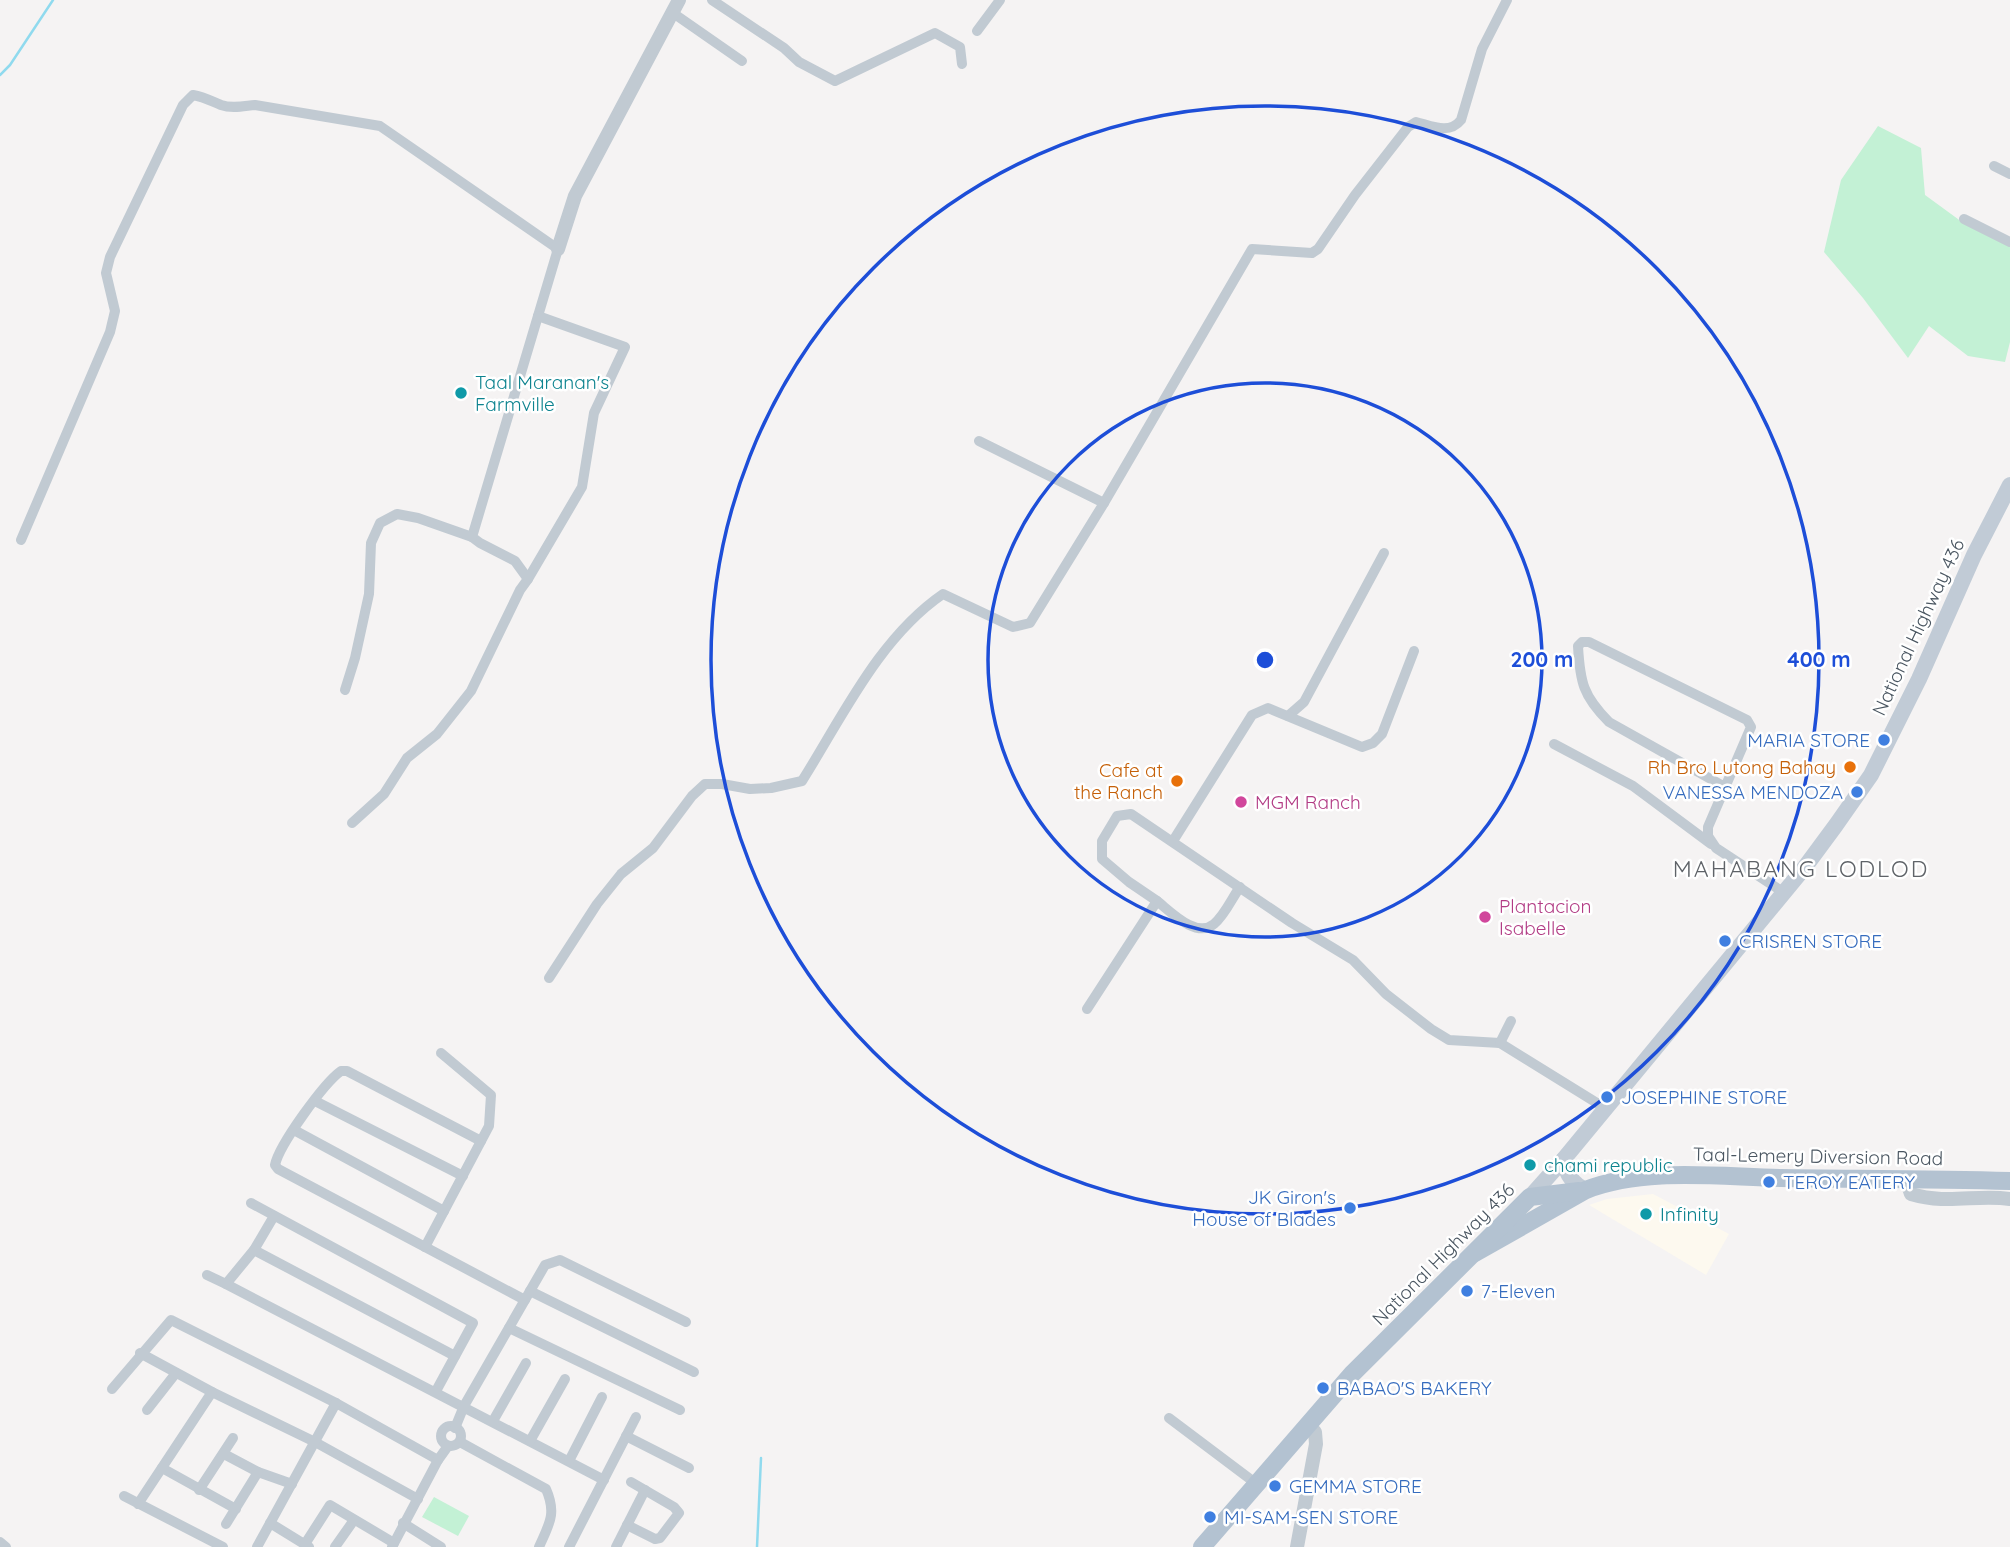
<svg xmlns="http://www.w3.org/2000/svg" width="2010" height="1547" font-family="Quicksand,sans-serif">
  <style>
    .commercial { fill: #fdf9ef }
    .green { fill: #c3f1d5 }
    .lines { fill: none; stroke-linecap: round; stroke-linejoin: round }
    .stream { stroke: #90daee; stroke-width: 2.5 }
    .minor { stroke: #c1cad2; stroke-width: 10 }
    .tertiary { stroke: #c1cad2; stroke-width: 14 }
    .secondary { stroke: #c1cbd6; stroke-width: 16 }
    .primary { stroke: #b3c2d1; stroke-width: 18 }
    .ring { fill: none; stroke: #1d4ed8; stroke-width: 3.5 }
    .culture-dot { fill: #0f9aa8; stroke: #fff; stroke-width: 2.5 }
    .shop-dot { fill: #3f7fe0; stroke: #fff; stroke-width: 2.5 }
    .food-dot { fill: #e8710a; stroke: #fff; stroke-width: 2.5 }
    .hotel-dot { fill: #d1479c; stroke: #fff; stroke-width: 2.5 }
    .labels { text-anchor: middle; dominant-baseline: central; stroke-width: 5; stroke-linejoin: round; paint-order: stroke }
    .culture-label { font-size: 19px; fill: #0d838f; stroke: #fff; text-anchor: start }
    .street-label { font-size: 19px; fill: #4a5661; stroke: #fff }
    .shop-label { font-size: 19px; fill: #366cbe; stroke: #fff; text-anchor: start }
    .food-label { font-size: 19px; fill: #c56008; stroke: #fff; text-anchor: end }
    .hotel-label { font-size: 19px; fill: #b23c85; stroke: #fff; text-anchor: start }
    .quarter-label { font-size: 23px; letter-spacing: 2px; fill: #5f6368; stroke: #fff }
    .centre { fill: #1d4ed8; stroke: #fff; stroke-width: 3.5 }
    .ring-label { font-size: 21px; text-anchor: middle; font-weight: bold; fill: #1d4ed8; stroke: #fff; stroke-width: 5; stroke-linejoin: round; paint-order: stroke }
  </style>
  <rect width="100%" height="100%" fill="#f5f3f3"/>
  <polygon class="commercial" points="1653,1194 1729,1234 1706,1275 1589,1205 1607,1199"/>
  <g class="green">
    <polygon points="1878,126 1921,148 1925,195 1962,222 2010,246 2010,342 2005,362 1968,356 1929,326 1908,358 1863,298 1824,252 1841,180"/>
    <polygon points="434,1497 469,1516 458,1536 422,1517"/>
  </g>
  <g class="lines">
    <g class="stream">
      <polyline points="0,75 10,65 53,0"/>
      <polyline points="757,1547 761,1458"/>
    </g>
    <g class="minor">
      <polyline points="712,0 784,48 799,62 835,81 935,33 960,47 962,64"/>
      <polyline points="673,13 742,61"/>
      <polyline points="977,31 1000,0"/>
      <polyline points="1994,166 2010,174"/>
      <polyline points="1964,219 2010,242"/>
      <polyline points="979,441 1104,503"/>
      <path d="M 21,540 L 110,332 L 115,311 L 106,273 L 110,257 L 183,105 L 193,95 C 204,97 211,101 221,105 C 232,109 244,106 255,105 L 380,126 L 558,249 L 472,537 L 480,543 L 515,561 L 528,579 L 520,590 L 471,691 L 437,734 L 407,758 L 384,794 L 352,823"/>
      <polyline points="528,579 582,487 594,413 625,347 538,316"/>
      <polyline points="345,690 355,658 369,594 371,543 380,523 397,514 418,518 472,537"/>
      <polyline points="1288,716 1304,702 1384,553"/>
      <polyline points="1554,744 1633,786 1711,844"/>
      <path d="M 1725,787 L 1609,722 C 1583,696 1580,682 1578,646 L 1582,642 L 1589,642 L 1747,720 L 1751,727 L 1708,827 L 1708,836 L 1716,848 L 1783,892"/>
      <polyline points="1173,841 1252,715 1268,708 1362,747 1373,743 1382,734 1414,651"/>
      <path d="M 1157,901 C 1170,911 1196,939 1214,924 C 1225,915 1232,898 1240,887"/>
      <path d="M 549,978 L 597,904 L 621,874 L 653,848 L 692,796 L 705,784 L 722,784 L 750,789 L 771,788 L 802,781 C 843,716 879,638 943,594 L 1013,627 L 1030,623 L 1104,503 L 1252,249 L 1312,253 L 1318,249 L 1355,195 L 1408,127 L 1416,122 C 1432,126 1449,135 1461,120 L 1482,49 L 1507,0"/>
      <polyline points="1087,1009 1157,901 1129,882 1102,859 1102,841 1117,816 1131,814 1292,923 1353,960 1386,994 1431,1029 1449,1040 1500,1043 1605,1108"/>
      <polyline points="1500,1043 1511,1021"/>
      <polyline points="315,1101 463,1176"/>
      <polyline points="294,1130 444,1211"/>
      <path d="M 481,1141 L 347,1071 L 341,1071 C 324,1083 279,1145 275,1165 L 278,1169 L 525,1300"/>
      <polyline points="251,1203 473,1323 436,1391"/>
      <polyline points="274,1216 254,1250 226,1284 604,1480"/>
      <polyline points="425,1247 489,1126 491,1095 441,1053"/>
      <polyline points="254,1250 455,1356"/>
      <polyline points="207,1275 226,1284"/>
      <polyline points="530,1291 694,1372"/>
      <polyline points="509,1328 680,1410"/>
      <polyline points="140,1353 212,1392 315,1442 418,1499"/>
      <polyline points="112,1389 171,1320 336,1403 438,1460"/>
      <polyline points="147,1410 176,1373"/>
      <polyline points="1169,1418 1258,1485"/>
      <polyline points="493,1421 526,1363"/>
      <circle cx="451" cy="1436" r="10"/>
      <polyline points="455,1428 464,1406 545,1265 560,1260 686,1322"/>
      <polyline points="626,1436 689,1468"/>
      <polyline points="530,1441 565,1379"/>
      <path d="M 460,1442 L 546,1489 C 557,1514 549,1524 539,1547"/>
      <polyline points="224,1454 258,1472 292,1484"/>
      <polyline points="569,1461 602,1397"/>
      <polyline points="162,1468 236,1509"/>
      <polyline points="199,1490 233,1438"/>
      <polyline points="124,1496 223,1547"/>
      <polyline points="138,1504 212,1392"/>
      <polyline points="270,1523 309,1547"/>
      <polyline points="403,1523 441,1547"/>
      <polyline points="226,1524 258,1472"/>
      <polyline points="627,1525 655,1539 660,1538 679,1513 674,1507 631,1482"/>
      <polyline points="0,1542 6,1547"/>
      <polyline points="305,1544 330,1505 394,1543"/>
      <polyline points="257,1547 336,1403"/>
      <polyline points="335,1547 354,1520"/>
      <polyline points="392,1547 438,1460 448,1446"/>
      <polyline points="569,1547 636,1417"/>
      <polyline points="616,1547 645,1490"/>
    </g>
    <g class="tertiary">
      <polyline points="558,249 575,196 679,0"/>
      <path d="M 1906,1179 L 1911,1194 C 1948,1205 1976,1194 2010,1199"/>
      <polyline points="1297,1547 1316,1444 1315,1432 1308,1424"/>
    </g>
    <g class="secondary">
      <path d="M 1563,1160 C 1567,1174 1572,1184 1586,1190"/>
      <polyline points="1530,1197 1563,1160 1805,867 1836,825 1871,775 1919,679 1974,555 2010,485"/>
    </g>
    <g class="primary">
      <path d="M 1475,1253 L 1586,1190 C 1645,1167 1719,1177 1781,1178 C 1858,1179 1934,1179 2010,1181"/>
      <polyline points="1202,1547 1352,1374 1530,1197 1579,1191"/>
    </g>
  </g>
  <g class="ring">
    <circle cx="1265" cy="660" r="277"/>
    <circle cx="1265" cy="660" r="554"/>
  </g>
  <g class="culture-dot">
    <circle cx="461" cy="393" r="7"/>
    <circle cx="1530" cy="1165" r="7"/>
    <circle cx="1646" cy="1214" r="7"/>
  </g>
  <g class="shop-dot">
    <circle cx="1884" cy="740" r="7"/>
    <circle cx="1857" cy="792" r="7"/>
    <circle cx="1725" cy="941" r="7"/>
    <circle cx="1607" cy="1097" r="7"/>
    <circle cx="1769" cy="1182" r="7"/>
    <circle cx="1350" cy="1208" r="7"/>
    <circle cx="1467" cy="1291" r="7"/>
    <circle cx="1323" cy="1388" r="7"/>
    <circle cx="1275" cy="1486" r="7"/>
    <circle cx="1210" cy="1517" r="7"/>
  </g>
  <g class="food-dot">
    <circle cx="1850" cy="767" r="7"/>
    <circle cx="1177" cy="781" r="7"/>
  </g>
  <g class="hotel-dot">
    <circle cx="1241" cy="802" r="7"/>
    <circle cx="1485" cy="917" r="7"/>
  </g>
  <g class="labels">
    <g class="culture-label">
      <text x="475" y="382">Taal Maranan's<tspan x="475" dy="22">Farmville</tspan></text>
      <text x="1544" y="1165">chami republic</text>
      <text x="1660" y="1214">Infinity</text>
    </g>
    <g class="street-label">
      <text transform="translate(1918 627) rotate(-65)">National Highway 436</text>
      <text transform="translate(1818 1156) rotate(1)">Taal-Lemery Diversion Road</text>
      <text transform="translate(1443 1254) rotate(-45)">National Highway 436</text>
    </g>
    <g class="shop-label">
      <text x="1870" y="740" text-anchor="end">MARIA STORE</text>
      <text x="1843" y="792" text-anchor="end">VANESSA MENDOZA</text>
      <text x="1739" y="941">CRISREN STORE</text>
      <text x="1621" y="1097">JOSEPHINE STORE</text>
      <text x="1783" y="1182">TEROY EATERY</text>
      <text x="1336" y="1197" text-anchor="end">JK Giron's<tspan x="1336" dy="22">House of Blades</tspan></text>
      <text x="1481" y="1291">7-Eleven</text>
      <text x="1337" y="1388">BABAO'S BAKERY</text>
      <text x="1289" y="1486">GEMMA STORE</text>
      <text x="1224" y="1517">MI-SAM-SEN STORE</text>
    </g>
    <g class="food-label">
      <text x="1836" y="767">Rh Bro Lutong Bahay</text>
      <text x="1163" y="770">Cafe at<tspan x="1163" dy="22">the Ranch</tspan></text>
    </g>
    <g class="hotel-label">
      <text x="1255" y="802">MGM Ranch</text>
      <text x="1499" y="906">Plantacion<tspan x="1499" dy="22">Isabelle</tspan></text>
    </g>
    <g class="quarter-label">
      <text x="1801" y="868">MAHABANG LODLOD</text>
    </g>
  </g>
  <circle cx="1265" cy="660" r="10" class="centre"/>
  <g class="ring-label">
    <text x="1542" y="667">200 m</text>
    <text x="1819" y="667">400 m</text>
  </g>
</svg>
